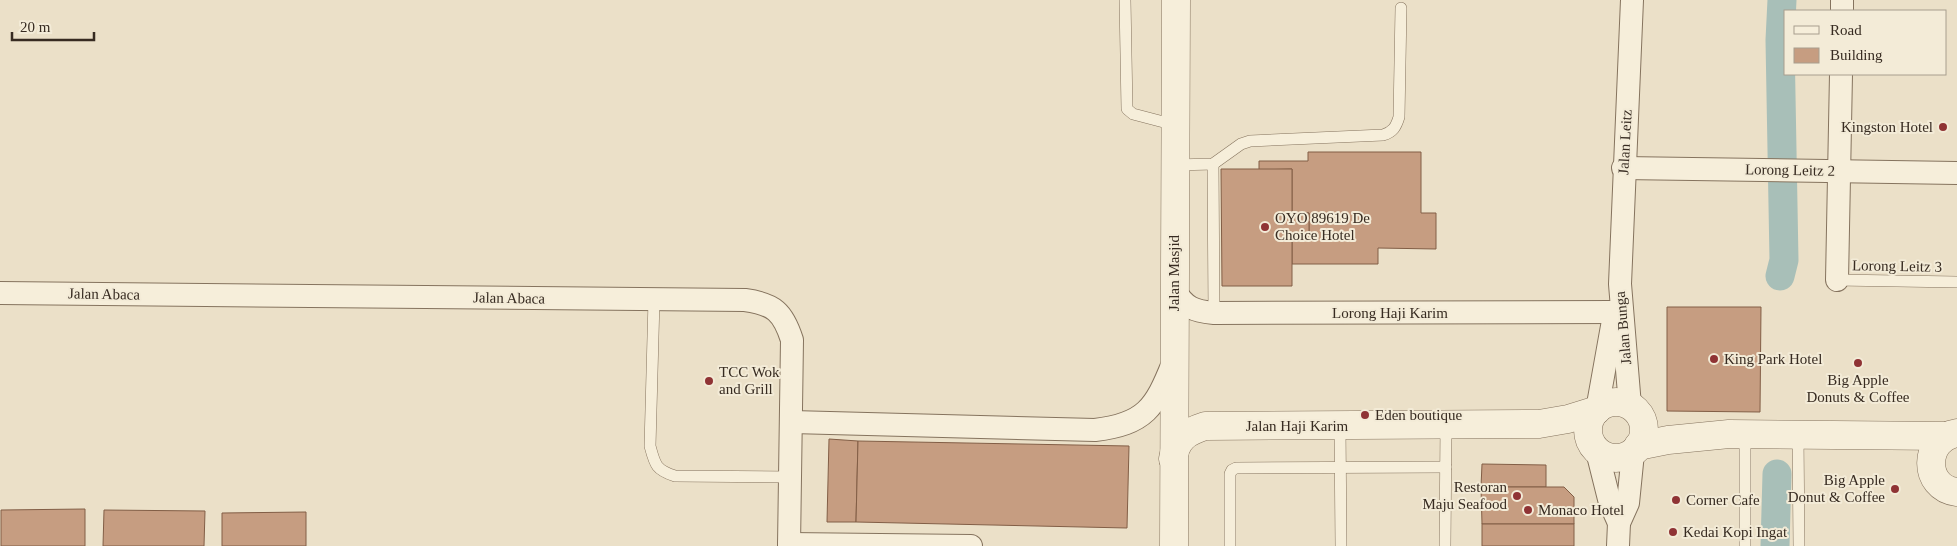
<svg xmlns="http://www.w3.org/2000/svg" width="1957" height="546" font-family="'Times New Roman',serif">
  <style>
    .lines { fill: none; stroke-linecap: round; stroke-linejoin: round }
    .canal { stroke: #a8bfb8; stroke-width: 29 }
    .building { fill: #c69d81; stroke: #825e46 }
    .service-casing { stroke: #85735e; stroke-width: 12 }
    .minor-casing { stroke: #85735e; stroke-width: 24 }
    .tertiary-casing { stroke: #85735e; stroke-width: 29 }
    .service { stroke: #f6eeda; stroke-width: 11 }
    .minor { stroke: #f6eeda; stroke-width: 22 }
    .tertiary { stroke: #f6eeda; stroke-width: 28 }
    .poi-dot { fill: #8f3334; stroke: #f3ebd7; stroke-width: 2 }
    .labels { text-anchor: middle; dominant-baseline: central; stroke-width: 4; stroke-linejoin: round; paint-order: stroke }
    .poi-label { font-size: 15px; fill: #372b21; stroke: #f3ebd7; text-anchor: start }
    .street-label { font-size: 15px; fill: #372b21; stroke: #f3ebd7 }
  </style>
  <rect width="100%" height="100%" fill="#ebe0c8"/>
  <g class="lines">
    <g class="canal">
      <polyline points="1780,276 1784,260 1780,40 1782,0"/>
      <polyline points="1775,546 1777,474"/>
    </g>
  </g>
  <g class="building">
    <polygon points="1308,152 1421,152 1421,213 1436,213 1436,249 1378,248 1378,264 1292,264 1292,240 1309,240 1309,213 1292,213 1292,169 1259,170 1259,161 1308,161"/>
    <polygon points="1221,169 1292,169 1292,213 1309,213 1309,240 1292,240 1292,286 1222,286"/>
    <polygon points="1667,307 1761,307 1760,412 1667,411"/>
    <polygon points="829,439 858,441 856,522 827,522"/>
    <polygon points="858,441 1129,446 1127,528 856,522"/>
    <polygon points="1482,464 1546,465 1546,487 1481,487"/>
    <polygon points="1481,487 1564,487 1574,497 1574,524 1482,524"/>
    <polygon points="85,509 85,546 1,546 1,510"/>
    <polygon points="104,510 205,511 204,546 103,546"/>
    <polygon points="306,512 306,546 222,546 222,513"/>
    <rect x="1482" y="524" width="92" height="22"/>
  </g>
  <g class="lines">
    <g class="service-casing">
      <g id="service">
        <polyline points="1125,0 1127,109 1133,114 1175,125"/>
        <polyline points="1213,164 1214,313"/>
        <path d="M 1175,165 L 1213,164 L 1241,144 L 1250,141 L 1383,135 C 1393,132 1396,127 1399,117 L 1401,8"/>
        <polyline points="1837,280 1957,282"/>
        <path d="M 654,300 L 650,446 C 655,465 656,470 675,476 L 791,477"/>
        <polyline points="1340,426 1341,546"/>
        <polyline points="1798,435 1799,546"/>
        <polyline points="1230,546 1230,474 1232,470 1236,468 1446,467"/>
        <polyline points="1445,546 1446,425"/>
        <polyline points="1745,546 1745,434"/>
      </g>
    </g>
    <g class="minor-casing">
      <g id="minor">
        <polyline points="1842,11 1842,0"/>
        <polyline points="1623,168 1957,173"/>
        <polyline points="1837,280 1841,74"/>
        <path d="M 1174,290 C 1186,308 1193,311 1214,313 L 1615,312"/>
        <path d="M 0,293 L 745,300 C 774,304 783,312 792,340 L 789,546"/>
        <polyline points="1630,406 1620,284 1632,0"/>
        <polyline points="1597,410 1614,315"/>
        <path d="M 792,422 L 1095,430 C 1145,424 1155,408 1173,363"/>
        <polyline points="1597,451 1610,503 1619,523"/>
        <polyline points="789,544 971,546"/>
        <polyline points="1618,546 1619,523 1628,503 1633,453"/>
      </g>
    </g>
    <g class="tertiary-casing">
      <g id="tertiary">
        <circle cx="1616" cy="430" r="28"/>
        <path d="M 1957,433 C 1923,438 1922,488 1957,492"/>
        <polyline points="1638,446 1668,440 1729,434 1946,436"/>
        <path d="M 1173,459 C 1176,439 1186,432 1205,426 L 1539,424 L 1568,419 L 1597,410"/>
        <polyline points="1174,546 1176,0"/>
      </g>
    </g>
    <use href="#service" class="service"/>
    <use href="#minor" class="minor"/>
    <use href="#tertiary" class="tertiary"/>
  </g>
  <g class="poi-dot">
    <circle cx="1943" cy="127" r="5"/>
    <circle cx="1265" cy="227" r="5"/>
    <circle cx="1714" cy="359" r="5"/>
    <circle cx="1858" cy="363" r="5"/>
    <circle cx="709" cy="381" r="5"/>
    <circle cx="1365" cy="415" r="5"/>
    <circle cx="1895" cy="489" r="5"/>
    <circle cx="1517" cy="496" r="5"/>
    <circle cx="1676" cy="500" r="5"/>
    <circle cx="1528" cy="510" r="5"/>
    <circle cx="1673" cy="532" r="5"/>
  </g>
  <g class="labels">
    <g class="poi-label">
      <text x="1933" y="127" text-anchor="end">Kingston Hotel</text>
      <text x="1275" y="218">OYO 89619 De<tspan x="1275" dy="17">Choice Hotel</tspan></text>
      <text x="1724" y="359">King Park Hotel</text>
      <text x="719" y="372">TCC Wok<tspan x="719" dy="17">and Grill</tspan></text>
      <text x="1858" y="380" text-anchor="middle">Big Apple<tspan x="1858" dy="17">Donuts &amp; Coffee</tspan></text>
      <text x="1375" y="415">Eden boutique</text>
      <text x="1885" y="480" text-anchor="end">Big Apple<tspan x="1885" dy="17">Donut &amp; Coffee</tspan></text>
      <text x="1507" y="487" text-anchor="end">Restoran<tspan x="1507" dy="17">Maju Seafood</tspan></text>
      <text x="1686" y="500">Corner Cafe</text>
      <text x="1538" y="510">Monaco Hotel</text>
      <text x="1683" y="532">Kedai Kopi Ingat</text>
    </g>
    <g class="street-label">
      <text transform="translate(1625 142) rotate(-87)">Jalan Leitz</text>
      <text transform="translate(1790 170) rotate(1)">Lorong Leitz 2</text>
      <text transform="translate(1897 266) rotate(1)">Lorong Leitz 3</text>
      <text transform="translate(1174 273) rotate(-90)">Jalan Masjid</text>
      <text transform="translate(104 294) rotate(1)">Jalan Abaca</text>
      <text transform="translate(509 298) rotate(1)">Jalan Abaca</text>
      <text x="1390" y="313">Lorong Haji Karim</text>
      <text transform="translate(1623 328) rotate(-95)">Jalan Bunga</text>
      <text x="1297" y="426">Jalan Haji Karim</text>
    </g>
  </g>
  <rect x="1784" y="10" width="162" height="65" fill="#f3ebd7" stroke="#a89e8e"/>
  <rect x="1794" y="26" width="25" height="8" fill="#f6eeda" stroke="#a89e8e"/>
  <text x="1830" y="35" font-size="15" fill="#372b21">Road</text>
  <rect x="1794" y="48" width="25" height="15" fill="#c69d81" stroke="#a89e8e"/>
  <text x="1830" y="60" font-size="15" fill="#372b21">Building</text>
  <path d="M12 32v8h82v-8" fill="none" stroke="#372b21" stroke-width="2.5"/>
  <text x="20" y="32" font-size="15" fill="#372b21" stroke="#f3ebd7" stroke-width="4" paint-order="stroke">20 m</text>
</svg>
